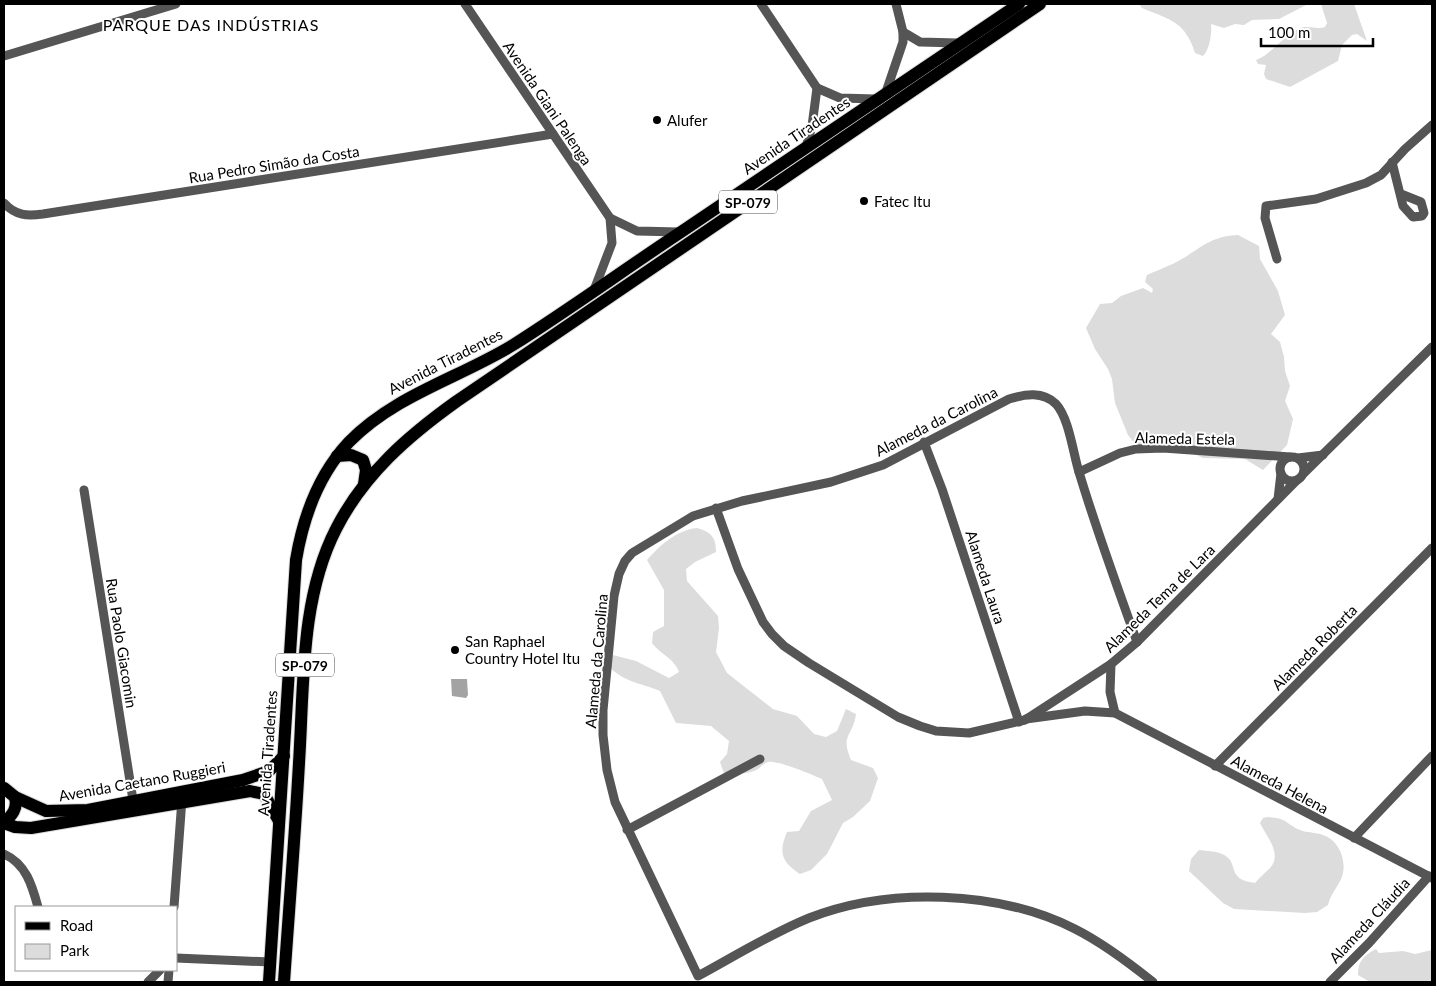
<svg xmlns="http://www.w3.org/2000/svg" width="1436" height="986" font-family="Lato,sans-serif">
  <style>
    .green { fill: #dcdcdc }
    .water { fill: #a3a3a3 }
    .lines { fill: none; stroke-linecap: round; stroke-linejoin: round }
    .primary-casing { stroke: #dbdbdb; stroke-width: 14 }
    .minor { stroke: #555; stroke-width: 9 }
    .primary { stroke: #000; stroke-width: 12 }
    .poi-dot { fill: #000; stroke: #fff; stroke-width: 2 }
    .labels { text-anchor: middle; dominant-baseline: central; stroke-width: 4; stroke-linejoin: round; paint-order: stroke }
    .shield { fill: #fff; stroke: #4c4c4c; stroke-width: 1 }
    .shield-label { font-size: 14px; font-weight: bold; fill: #000 }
    .street-label { font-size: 15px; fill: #000; stroke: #fff }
    .poi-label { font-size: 15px; fill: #000; stroke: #fff; text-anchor: start }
    .neighbourhood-label { font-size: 16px; letter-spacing: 1px; fill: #000; stroke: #fff }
  </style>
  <rect width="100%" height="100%" fill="#fff"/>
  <g class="green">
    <path d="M 1139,4 L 1308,4 L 1279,19 L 1252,20 L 1244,25 L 1235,24 L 1224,28 L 1211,24 C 1212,33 1210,49 1203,56 L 1195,53 C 1185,21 1170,20 1142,8 Z"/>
    <path d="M 1321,4 L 1354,4 L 1367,41 L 1357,34 L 1352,35 L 1342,45 L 1338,61 L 1290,87 L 1266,79 L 1264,74 L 1266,65 L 1258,64 L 1256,60 C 1272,54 1282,37 1298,29 C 1307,24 1316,30 1325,27 L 1327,23 Z"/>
    <path d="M 1238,235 L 1259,246 L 1260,259 L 1278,291 L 1285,315 L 1271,334 L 1280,342 L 1284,357 L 1285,371 L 1290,386 L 1285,401 L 1293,419 L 1287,445 L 1263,470 L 1245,459 L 1203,458 L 1183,449 L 1147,447 L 1135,444 L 1128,435 L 1115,403 L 1112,379 L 1108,369 L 1095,349 L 1086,328 L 1100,304 L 1112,303 L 1121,296 L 1143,288 L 1152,293 L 1153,289 L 1145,282 L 1147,275 C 1160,269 1175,264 1187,256 C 1205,244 1215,236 1238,235 Z"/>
    <path d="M 697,528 C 711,532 716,537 716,552 L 695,562 L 686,569 L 687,581 L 718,616 L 719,628 L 716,652 L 727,673 L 773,709 L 797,716 L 814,734 L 826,737 L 837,731 L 846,709 L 856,714 C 853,737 840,734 851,760 L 873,768 L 878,778 L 870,801 L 853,817 L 843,823 L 827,854 L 811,870 L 800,874 C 782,862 778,853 787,832 L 799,831 L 811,811 L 832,800 L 822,779 C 813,775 775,759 768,762 C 764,763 761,767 758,769 C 748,775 736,773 724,773 L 720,762 L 727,754 L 729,741 L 711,726 L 676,723 L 660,691 C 641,683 622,682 608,665 L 613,655 L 636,661 L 669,678 L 679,672 C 674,658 661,655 652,643 L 653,632 L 664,626 L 664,590 L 647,560 C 660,545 677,530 697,528 Z"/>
    <path d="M 1268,817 C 1287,818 1285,823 1300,830 C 1307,833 1316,832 1323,835 C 1338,840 1346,858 1343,873 C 1341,884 1331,892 1328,905 L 1317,912 L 1305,913 L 1234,909 L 1223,903 L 1189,871 L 1191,859 L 1199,850 C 1206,851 1216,851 1222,854 C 1241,862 1224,879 1255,883 C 1260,877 1265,873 1270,868 C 1283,854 1266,836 1260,823 L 1263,818 Z"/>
    <path d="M 1376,949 L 1379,953 L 1403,951 L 1415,954 L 1432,950 L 1432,982 L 1370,982 L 1358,975 C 1358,961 1363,956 1376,949 Z"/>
  </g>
  <polygon class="water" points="451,679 467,679 468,695 466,698 452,696"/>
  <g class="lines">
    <g class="primary-casing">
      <g id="primary">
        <polyline points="337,456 351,455 363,460 366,470 364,484"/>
        <polyline points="4,788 15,797 46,811 88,810 243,780 269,771 284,756"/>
        <polyline points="4,823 15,827 31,828 250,791 264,794 279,821"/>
        <path d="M 4,823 C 12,815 18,809 15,797"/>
        <path d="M 269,982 L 296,560 C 303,518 319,474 349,442 C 395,395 459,378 513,345 C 570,309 625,269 681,232 C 794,156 906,80 1019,4"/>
        <path d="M 284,982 C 289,909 295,836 299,763 C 304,686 300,599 336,529 C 364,474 408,436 457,401 L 1040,4"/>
      </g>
    </g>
    <g class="minor">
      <polyline points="465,4 610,218 612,243 594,290"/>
      <polyline points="761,4 817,88 840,98 876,99"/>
      <polyline points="903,32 920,42 958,43"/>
      <polyline points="4,56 176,4"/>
      <polyline points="886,92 903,42 903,32 896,4"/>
      <polyline points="806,147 812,126 817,88"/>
      <polyline points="1392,162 1403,206 1413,217 1422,216 1424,213 1421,202 1401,194"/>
      <path d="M 4,203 C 16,216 27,216 43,214 L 553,134"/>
      <polyline points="610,218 637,231 679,232"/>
      <polyline points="1277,259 1265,218 1266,206 1316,199 1366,183 1381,175 1405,149 1432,125"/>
      <polyline points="924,442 942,489 1019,722"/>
      <circle cx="1292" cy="469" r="12"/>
      <polyline points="1298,458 1323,455"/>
      <polyline points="1079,472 1120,453 1136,449 1163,448 1290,457"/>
      <polyline points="1304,473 1432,347"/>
      <polyline points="84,490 133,800"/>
      <polyline points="1278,499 1281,473"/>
      <polyline points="716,508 738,569 763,622 772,634 784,646 809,663 898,717 920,726 936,731 969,733 1025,720 1111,664 1137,642 1297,480"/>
      <path d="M 1137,642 C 1117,586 1096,529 1079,472 C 1073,453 1069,418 1056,404 C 1043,391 1025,394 1009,399 L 883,465 L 831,482 L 742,501 L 693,516 L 632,553 L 625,561 L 619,574 L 614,596 L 603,710 L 603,735 L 607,770 L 615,802 L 698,976 C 735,956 770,934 809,918 C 888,887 998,890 1075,929 C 1103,943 1128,962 1153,982"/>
      <polyline points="1111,664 1110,692 1115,713"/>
      <polyline points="1026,719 1085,711 1115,713 1432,878"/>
      <polyline points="1215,766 1432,548"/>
      <polyline points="627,830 760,759"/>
      <polyline points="1354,838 1432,756"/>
      <path d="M 4,854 C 26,864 32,885 38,907"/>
      <polyline points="174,907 182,799"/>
      <polyline points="176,958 270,962"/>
      <polyline points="148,982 160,970"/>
      <polyline points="168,982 169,970"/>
      <polyline points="1330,982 1369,943 1429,876"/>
    </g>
    <use href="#primary" class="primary"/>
  </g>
  <g class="poi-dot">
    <circle cx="657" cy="120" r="5"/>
    <circle cx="864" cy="201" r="5"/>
    <circle cx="455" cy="650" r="5"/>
  </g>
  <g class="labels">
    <g class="shield">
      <rect x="719" y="190.5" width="58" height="23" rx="4"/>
      <rect x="276" y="653.5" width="58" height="23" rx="4"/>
    </g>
    <g class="shield-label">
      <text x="748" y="202">SP-079</text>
      <text x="305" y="665">SP-079</text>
    </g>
    <g class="street-label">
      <text transform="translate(548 103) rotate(56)">Avenida Giani Palenga</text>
      <text transform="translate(796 135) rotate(-34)">Avenida Tiradentes</text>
      <text transform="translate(274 164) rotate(-9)">Rua Pedro Simão da Costa</text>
      <text transform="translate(445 361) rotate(-27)">Avenida Tiradentes</text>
      <text transform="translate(936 421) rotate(-27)">Alameda da Carolina</text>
      <text transform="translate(1185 438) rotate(1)">Alameda Estela</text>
      <text transform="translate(986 577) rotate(72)">Alameda Laura</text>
      <text transform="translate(1159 598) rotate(-44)">Alameda Tema de Lara</text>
      <text transform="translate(122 643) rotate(81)">Rua Paolo Giacomin</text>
      <text transform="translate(1314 647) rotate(-45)">Alameda Roberta</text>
      <text transform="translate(596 661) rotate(-85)">Alameda da Carolina</text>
      <text transform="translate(267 753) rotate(-86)">Avenida Tiradentes</text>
      <text transform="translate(142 781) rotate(-10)">Avenida Caetano Ruggieri</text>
      <text transform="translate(1280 784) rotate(28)">Alameda Helena</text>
      <text transform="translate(1369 920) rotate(-47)">Alameda Cláudia</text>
    </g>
    <g class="poi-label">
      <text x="667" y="120">Alufer</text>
      <text x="874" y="201">Fatec Itu</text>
      <text x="465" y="641">San Raphael<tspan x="465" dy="17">Country Hotel Itu</tspan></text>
    </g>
    <g class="neighbourhood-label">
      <text x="211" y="24">PARQUE DAS INDÚSTRIAS</text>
    </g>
  </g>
  <rect width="1436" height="986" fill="none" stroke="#000000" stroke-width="10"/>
  <rect x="15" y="906" width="162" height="65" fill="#ffffff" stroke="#999999"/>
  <rect x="25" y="922" width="25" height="8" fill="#000000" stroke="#999999"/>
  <text x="60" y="931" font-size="15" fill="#000000">Road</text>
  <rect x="25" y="944" width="25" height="15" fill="#dcdcdc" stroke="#999999"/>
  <text x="60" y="956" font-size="15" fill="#000000">Park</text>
  <path d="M1261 38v8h112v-8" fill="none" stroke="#000000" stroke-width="2.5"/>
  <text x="1268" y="38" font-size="15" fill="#000000" stroke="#ffffff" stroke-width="4" paint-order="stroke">100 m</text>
</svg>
